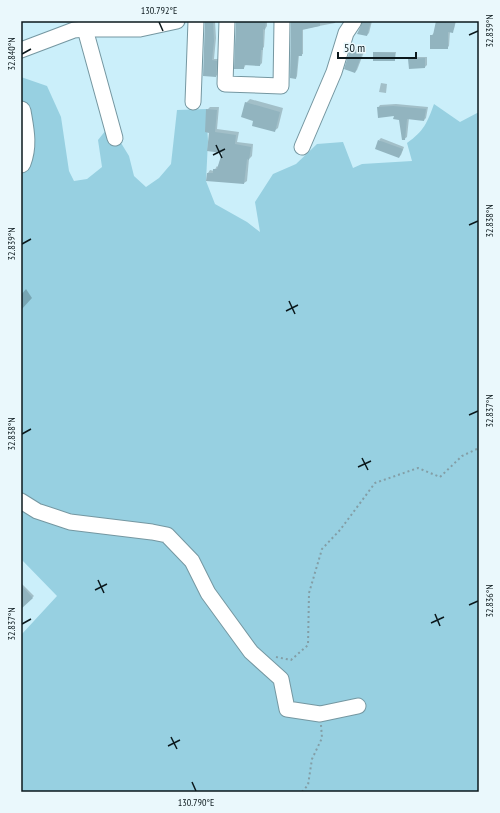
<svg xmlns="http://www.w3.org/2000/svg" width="500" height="813" font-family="'PT Sans Narrow',sans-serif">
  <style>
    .green { fill: #97d0e1 }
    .shadow { fill: #0003 }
    .building { fill: #92b4bf }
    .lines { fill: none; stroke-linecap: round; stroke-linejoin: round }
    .minor-casing { stroke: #7597a1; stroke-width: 17 }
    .major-casing { stroke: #7597a1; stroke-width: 21 }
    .path { stroke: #839ea6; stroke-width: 2; stroke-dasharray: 2 3; stroke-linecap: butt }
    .minor { stroke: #fff; stroke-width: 15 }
    .major { stroke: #fff; stroke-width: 19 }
    .ticks { fill: none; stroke: #0b181c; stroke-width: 1.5 }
    .neatline { fill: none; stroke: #0b181c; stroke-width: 1.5 }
    .ticks-label { font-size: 10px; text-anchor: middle; fill: #0b181c }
  </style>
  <rect width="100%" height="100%" fill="#cbeffa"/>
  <path class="green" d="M 21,77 L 47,86 L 61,117 L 69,171 L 74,181 L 87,179 L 102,167 L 98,140 L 110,125 L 129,156 L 134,176 L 146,187 L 159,178 L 171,164 L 177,110 L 206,109 L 208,141 L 206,181 L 215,204 L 247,222 L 260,232 L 255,202 L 273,174 L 296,164 L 317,144 L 343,142 L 353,168 L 362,164 L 412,161 L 407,143 C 424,131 427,123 434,104 L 460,122 L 479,112 L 479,792 L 21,792 L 21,635 L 57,596 L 21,559 Z"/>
  <g class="shadow">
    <polygon points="206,21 215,21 216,38 214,59 218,59 218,74 216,76 204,75"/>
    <polygon points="236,21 267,21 267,26 265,29 264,47 263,48 262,63 260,65 246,64 244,68"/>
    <polygon points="303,21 336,21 335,23 303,29 303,54 299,55 297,76 296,78 293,23"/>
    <polygon points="364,21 372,21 369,33 367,35"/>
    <polygon points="437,21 456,21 454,29 452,31 450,31 449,46 447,48 431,36 434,33"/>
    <polygon points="353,48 364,52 357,70 355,72 345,69 351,50"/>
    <polygon points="375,52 396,52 395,59 394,60 374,53"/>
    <polygon points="412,57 427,57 427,65 425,67 409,60"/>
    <polygon points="381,83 387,84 386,93 379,92"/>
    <polygon points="250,99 283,108 278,128 274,131 246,103"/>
    <polygon points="396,104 428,107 426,118 424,120 409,118 407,137 404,139 400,119 395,115 378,108 380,105"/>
    <polygon points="210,107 219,107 217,129 239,132 237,142 253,144 252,156 249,159 247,181 244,183 208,173 210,170 214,171 217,166 218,167 223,152 210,132 207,110"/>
    <polygon points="381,138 404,147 401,155 399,157 379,140"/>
    <polygon points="26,289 32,298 21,310 21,295"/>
    <polygon points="21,583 34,596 23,606 21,605"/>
  </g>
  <g class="building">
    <polygon points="205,21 213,21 214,41 212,60 217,61 216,77 203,76"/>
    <polygon points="236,21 266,21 265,30 263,29 263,50 261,50 260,66 244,65 244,69 234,69"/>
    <polygon points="291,21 320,23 320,26 302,30 302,56 298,56 296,79 290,78"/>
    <polygon points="363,21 371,21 367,36 357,34"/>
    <polygon points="436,21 455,23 453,33 448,32 448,49 430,49 430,35 433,35"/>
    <polygon points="350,50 362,54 355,73 344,69"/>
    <polygon points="373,52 395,53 395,61 373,61"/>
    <polygon points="425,58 425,68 409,69 408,59"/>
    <polygon points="245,102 280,112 275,132 252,126 253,121 241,117"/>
    <polygon points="393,106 426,109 424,121 407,119 405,140 402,140 399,120 393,119 394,116 378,118 377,107"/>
    <polygon points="206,109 217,110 215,132 236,135 235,144 251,147 249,160 247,159 244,184 206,181 207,173 213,173 213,169 217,169 222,153 207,151 209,133 205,132"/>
    <polygon points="378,140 403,149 399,158 375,149"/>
    <polygon points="21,585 33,598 21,609"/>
  </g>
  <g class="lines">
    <g class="minor-casing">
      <g id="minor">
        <polyline points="227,21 225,84 281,86 282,21"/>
        <polyline points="85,29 115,138"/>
        <polyline points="21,50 74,30 85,29 140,29 177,21"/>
        <polyline points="193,102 196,21"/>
        <polyline points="302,147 334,72 346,33 354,21"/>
        <polyline points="21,501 37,511 70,522 152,532 167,535 192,561 208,593 251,652 281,679 287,709 320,714 358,706"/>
      </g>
    </g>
    <g class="major-casing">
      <path id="major" d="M 21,111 C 24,129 28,145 21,163"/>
    </g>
    <g class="path">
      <polyline points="276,657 291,660 308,645 309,593 322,549 340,530 375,483 418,468 440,477 462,456 479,448"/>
      <polyline points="302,792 308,785 312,759 322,738 321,725"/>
    </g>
    <use href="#minor" class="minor"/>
    <use href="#major" class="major"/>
  </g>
  <path class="ticks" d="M 159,22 L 163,31M 469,35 L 478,31M 22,54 L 31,49M 216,145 L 222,158M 213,155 L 225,149M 469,225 L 478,221M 22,244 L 31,239M 289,301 L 295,314M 286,311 L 298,305M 469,415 L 478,411M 22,434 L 31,429M 362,458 L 368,470M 358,467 L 371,461M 98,580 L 104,593M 95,590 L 107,584M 469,605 L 478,601M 435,614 L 440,626M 431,623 L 444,617M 22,624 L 31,619M 171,737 L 177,749M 168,746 L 180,740M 192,782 L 196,791"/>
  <rect width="500" height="813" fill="none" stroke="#eaf8fc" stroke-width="44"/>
  <path d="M338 52v6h78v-6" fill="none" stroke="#0b181c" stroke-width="2"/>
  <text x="344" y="52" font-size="12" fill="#0b181c" stroke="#eaf8fc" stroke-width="3" paint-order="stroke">50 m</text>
  <rect x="22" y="22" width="456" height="769" class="neatline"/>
  <g class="ticks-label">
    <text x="159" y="14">130.792°E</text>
    <text transform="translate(489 31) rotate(-90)" y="4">32.839°N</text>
    <text transform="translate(11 54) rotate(-90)" y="4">32.840°N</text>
    <text transform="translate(489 221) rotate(-90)" y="4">32.838°N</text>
    <text transform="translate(11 244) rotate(-90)" y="4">32.839°N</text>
    <text transform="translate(489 411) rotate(-90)" y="4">32.837°N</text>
    <text transform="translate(11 434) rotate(-90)" y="4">32.838°N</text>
    <text transform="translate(489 601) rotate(-90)" y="4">32.836°N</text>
    <text transform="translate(11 624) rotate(-90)" y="4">32.837°N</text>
    <text x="196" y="806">130.790°E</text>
  </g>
</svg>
